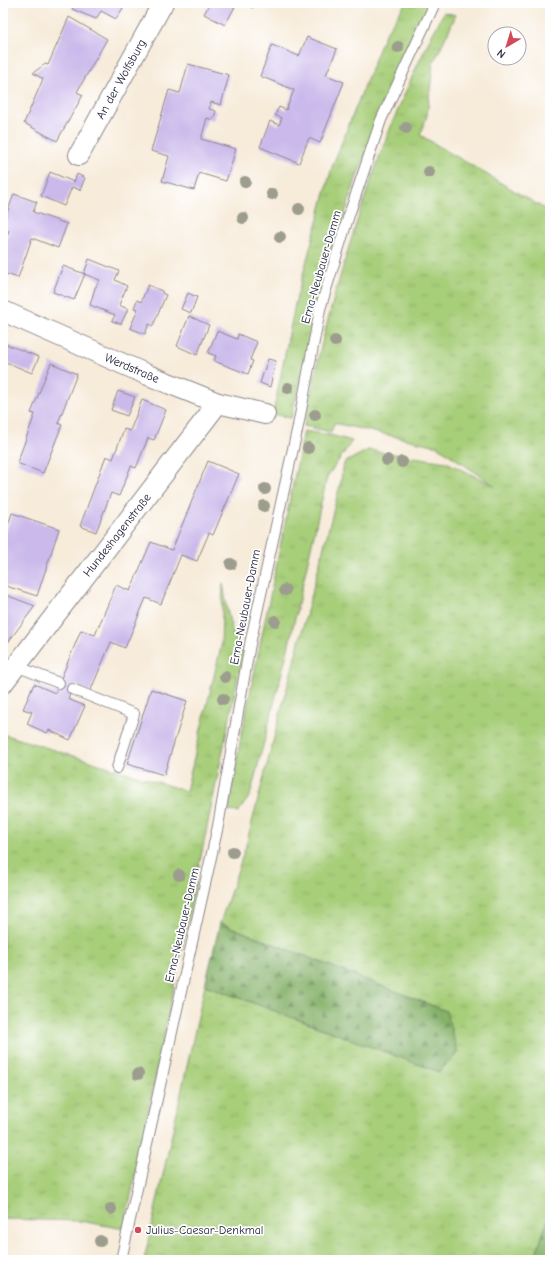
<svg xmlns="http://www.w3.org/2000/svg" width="553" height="1263" font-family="'Comic Neue',sans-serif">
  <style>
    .grass { fill: url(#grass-tufts); stroke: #64785a }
    .forest { fill: url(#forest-firs); stroke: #546a52 }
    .building { fill: #cbb9eb }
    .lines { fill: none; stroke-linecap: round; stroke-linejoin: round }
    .lane-casing { stroke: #8c868a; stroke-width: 12 }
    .street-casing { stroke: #8c868a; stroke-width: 22 }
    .lane { stroke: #fff; stroke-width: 10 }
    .street { stroke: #fff; stroke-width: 20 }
    .tree { fill: #9c9d8e }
    .poi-dot { fill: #d1495b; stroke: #fff; stroke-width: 1.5 }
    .labels { text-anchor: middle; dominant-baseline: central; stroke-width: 3.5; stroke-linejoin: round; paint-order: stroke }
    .street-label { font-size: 12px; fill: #22223b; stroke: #fff }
    .poi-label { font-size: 12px; fill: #22223b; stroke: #fff; text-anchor: start }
  </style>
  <defs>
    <pattern id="grass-tufts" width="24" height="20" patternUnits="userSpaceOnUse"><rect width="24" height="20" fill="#a7ce79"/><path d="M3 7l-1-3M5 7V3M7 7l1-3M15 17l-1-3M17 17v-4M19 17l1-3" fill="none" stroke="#8fb16a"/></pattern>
    <pattern id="forest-firs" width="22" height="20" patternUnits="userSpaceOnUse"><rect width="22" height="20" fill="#85b169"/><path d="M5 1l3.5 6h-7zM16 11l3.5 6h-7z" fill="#6c9058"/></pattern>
  </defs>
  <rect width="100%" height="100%" fill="#fff"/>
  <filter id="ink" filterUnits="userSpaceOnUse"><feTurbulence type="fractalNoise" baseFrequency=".025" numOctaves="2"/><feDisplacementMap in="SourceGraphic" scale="8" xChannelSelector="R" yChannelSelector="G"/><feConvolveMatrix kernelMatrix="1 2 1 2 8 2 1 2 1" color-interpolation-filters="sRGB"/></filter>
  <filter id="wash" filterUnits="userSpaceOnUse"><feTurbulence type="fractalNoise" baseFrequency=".012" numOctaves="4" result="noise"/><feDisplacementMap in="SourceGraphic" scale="16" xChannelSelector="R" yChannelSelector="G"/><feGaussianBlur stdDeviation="0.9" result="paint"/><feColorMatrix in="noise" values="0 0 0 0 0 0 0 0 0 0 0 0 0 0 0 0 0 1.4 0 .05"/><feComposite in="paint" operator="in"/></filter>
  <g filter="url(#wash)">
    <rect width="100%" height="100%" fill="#f7ebd9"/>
    <g class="grass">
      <polygon points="406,3 432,3 409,43 357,176 327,270 291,418 273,414 295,304 332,167 385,34"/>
      <path d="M 444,12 L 456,15 L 433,64 L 427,116 L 420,135 L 550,212 L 550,1213 L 534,1260 L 144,1260 L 205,985 L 439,1072 L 446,1011 L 220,923 L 245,849 L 340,485 L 344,463 L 368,450 L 446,462 L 495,486 L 437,446 L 334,423 L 331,432 L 304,426 C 311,396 316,365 324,335 C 353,224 390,113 444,12 Z"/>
      <polygon points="304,431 330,435 352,441 327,477 287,653 250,796 238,812 228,811 240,742"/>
      <path d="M 223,583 C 227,607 229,632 243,653 L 124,1229 L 80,1221 L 3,1219 L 3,734 L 186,791 L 221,647 Z"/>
    </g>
    <g class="forest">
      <polygon points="220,923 446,1011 458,1053 439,1072 205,985"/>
      <polygon points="550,1213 550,1260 534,1260"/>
    </g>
    <g id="blocks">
      <g class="building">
        <polygon points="75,3 87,3 91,5 92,3 126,3 116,19 101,11 96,19 72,9"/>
        <polygon points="210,3 237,3 225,25 204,14"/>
        <polygon points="244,3 255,3 253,8"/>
        <polygon points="69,17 107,39 77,92 83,95 57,141 24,123 43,79 33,73 45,64 48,65"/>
        <polygon points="307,37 337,49 326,75 344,82 320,143 309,138 299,163 260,147 270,121 279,125 282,118 275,115 279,107 286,110 294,90 260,76 272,45 299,56"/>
        <polygon points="188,64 229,75 221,105 211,102 209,109 216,111 213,120 207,118 201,139 236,149 226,181 199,173 194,190 162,181 169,156 151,151 169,90 180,93"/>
        <polygon points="50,172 74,182 77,174 85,178 80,190 72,187 64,206 41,196"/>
        <polygon points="14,194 37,202 33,212 67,224 58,248 32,238 18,278 3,273 3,245 9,231 3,228 3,224"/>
        <polygon points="89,259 119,271 115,280 127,286 119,305 128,309 121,324 112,321 115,315 90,305 95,288 100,280 84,274"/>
        <polygon points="63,266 85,274 74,300 53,292"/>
        <polygon points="148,285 162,291 162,293 166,295 153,326 149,324 145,334 130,328 138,309 134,308 137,300 141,302"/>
        <polygon points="188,293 197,297 191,313 181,309"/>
        <polygon points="189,316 209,325 197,355 177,346"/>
        <polygon points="217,331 237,339 238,334 257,342 250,360 253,361 248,374 214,361 216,356 208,353"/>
        <polygon points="3,343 39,357 32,373 3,361"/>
        <polygon points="268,359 276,361 270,387 260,383"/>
        <polygon points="51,363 77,374 58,423 62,425 43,473 17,463 35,414 31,413"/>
        <polygon points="118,391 135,397 127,416 111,410"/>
        <polygon points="142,400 166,410 154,440 148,438 136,468 131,466 119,496 111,493 96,532 80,526 106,456 113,459 124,429 130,431"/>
        <polygon points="208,461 239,474 213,535 209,533 197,561 181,555 161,604 146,598 125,648 111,642 90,692 74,685 68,699 85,706 70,740 49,730 47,733 27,724 32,712 23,709 34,684 55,693 81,630 95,635 116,585 130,591 151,542 172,550"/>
        <polygon points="12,513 59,529 37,596 3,585 3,540"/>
        <polygon points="3,594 35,606 3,649"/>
        <polygon points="151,689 187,701 164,775 127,764"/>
      </g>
    </g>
  </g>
  <g filter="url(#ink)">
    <use href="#blocks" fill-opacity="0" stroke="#8c868a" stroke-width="1"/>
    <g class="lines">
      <g class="lane-casing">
        <g id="lane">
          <polyline points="16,666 59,683"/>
          <polyline points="72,689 134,714 117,768"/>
          <polyline points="121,1260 218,826 250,644 298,426 320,309 349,215 381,120 435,3"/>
        </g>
      </g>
      <g class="street-casing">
        <g id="street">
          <polyline points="79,155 163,3"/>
          <polyline points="3,311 148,375 218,403 265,414"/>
          <polyline points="3,683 218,403"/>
        </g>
      </g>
      <use href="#lane" class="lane"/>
      <use href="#street" class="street"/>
    </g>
    <g class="tree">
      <circle cx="398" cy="47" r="6"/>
      <circle cx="406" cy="128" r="6"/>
      <circle cx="429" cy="172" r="6"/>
      <circle cx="245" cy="182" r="6"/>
      <circle cx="272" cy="194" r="6"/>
      <circle cx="299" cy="209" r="6"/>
      <circle cx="243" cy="218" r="6"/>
      <circle cx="280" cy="237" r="6"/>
      <circle cx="335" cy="341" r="6"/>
      <circle cx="288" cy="388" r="6"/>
      <circle cx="315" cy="415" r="6"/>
      <circle cx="308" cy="448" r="6"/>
      <circle cx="387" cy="460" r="6"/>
      <circle cx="402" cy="462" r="6"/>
      <circle cx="265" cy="489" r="6"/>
      <circle cx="264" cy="506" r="6"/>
      <circle cx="231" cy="564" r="6"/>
      <circle cx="285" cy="590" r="6"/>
      <circle cx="275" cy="621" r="6"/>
      <circle cx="225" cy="677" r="6"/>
      <circle cx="223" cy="699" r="6"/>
      <circle cx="233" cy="852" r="6"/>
      <circle cx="179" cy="875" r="6"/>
      <circle cx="138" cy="1074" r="6"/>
      <circle cx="111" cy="1209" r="6"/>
      <circle cx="100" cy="1241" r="6"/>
    </g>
  </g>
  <circle class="poi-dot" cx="138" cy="1230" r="4"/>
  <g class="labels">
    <g class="street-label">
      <text transform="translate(121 79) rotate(-61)">An der Wolfsburg</text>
      <text transform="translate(321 267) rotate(-74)">Erna-Neubauer-Damm</text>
      <text transform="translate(132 368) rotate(23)">Werdstraße</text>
      <text transform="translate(117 535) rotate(-52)">Hundeshagenstraße</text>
      <text transform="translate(245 607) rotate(-79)">Erna-Neubauer-Damm</text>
      <text transform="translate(182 925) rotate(-77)">Erna-Neubauer-Damm</text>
    </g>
    <g class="poi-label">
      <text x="146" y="1230">Julius-Caesar-Denkmal</text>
    </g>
  </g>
  <rect width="553" height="1263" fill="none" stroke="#fff" stroke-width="16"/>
  <g transform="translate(507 46) rotate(218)"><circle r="19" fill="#ffffff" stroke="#a7a7b1"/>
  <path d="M0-3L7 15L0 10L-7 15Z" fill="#d1495b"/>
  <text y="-6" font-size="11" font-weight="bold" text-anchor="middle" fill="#22223b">N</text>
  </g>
</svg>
